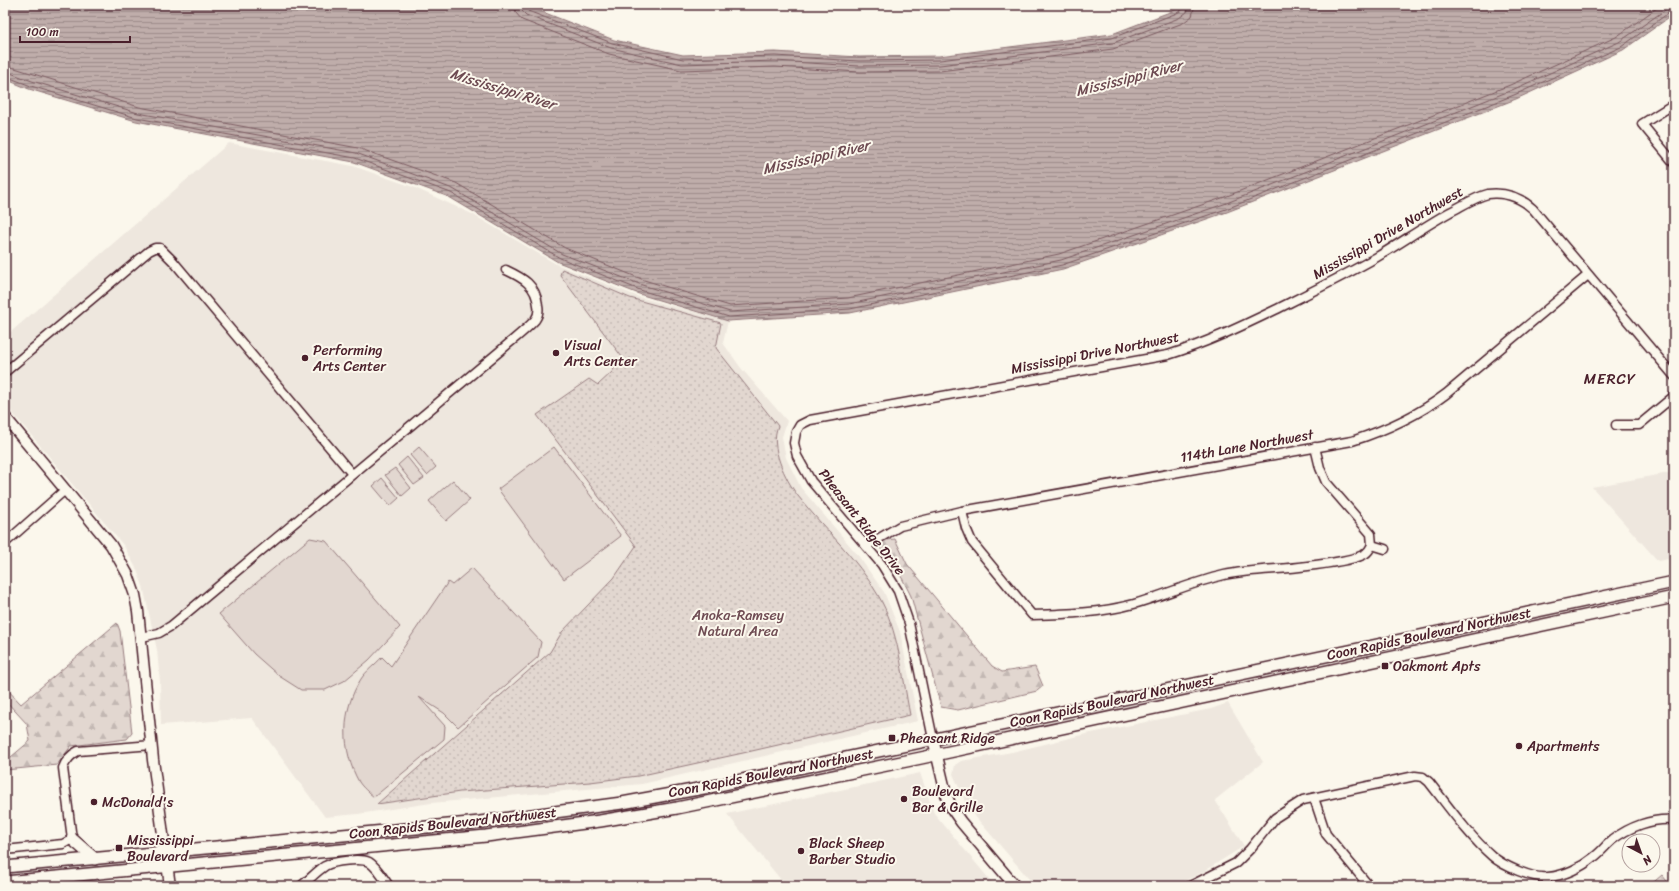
<svg xmlns="http://www.w3.org/2000/svg" width="1679" height="891" font-family="Sriracha,sans-serif">
  <style>
    .built { fill: #eee7de }
    .grass { fill: url(#grass-dots); stroke: #967b7e }
    .forest { fill: url(#forest-firs); stroke: #967b7e }
    .pitch { fill: #e2d7d0; stroke: #967b7e }
    .water { fill: url(#water-rules); stroke: #907477 }
    .lines { fill: none; stroke-linecap: round; stroke-linejoin: round }
    .shore { stroke: #79585e; stroke-width: 1 }
    .minor-casing { stroke: #4a1f2b; stroke-width: 11 }
    .tertiary-casing { stroke: #4a1f2b; stroke-width: 13 }
    .secondary-casing { stroke: #4a1f2b; stroke-width: 14 }
    .minor { stroke: #fbf7ec; stroke-width: 8 }
    .tertiary { stroke: #fbf7ec; stroke-width: 10 }
    .secondary { stroke: #fbf7ec; stroke-width: 11 }
    .poi-dot { fill: #4a1f2b; stroke: #fbf7ec; stroke-width: 1.5 }
    .labels { text-anchor: middle; dominant-baseline: central; stroke-width: 4; stroke-linejoin: round; paint-order: stroke }
    .street-label { font-size: 14px; fill: #4a1f2b; stroke: #fbf7ec }
    .poi-label { font-size: 14px; fill: #4a1f2b; stroke: #fbf7ec; text-anchor: start }
    .park-label { font-size: 14px; fill: #704d54; stroke: #fbf7ec }
    .water-label { font-size: 15px; font-style: italic; fill: #6d4a51; stroke: #fbf7ec }
    .neighbourhood-label { font-size: 15px; letter-spacing: 1px; fill: #4a1f2b; stroke: #fbf7ec }
  </style>
  <defs>
    <pattern id="grass-dots" width="8" height="8" patternUnits="userSpaceOnUse"><rect width="8" height="8" fill="#e2d7d0"/><path d="M2 2h.1M6 6h.1" fill="none" stroke="#c3b8b3" stroke-width="1.8" stroke-linecap="round"/></pattern>
    <pattern id="forest-firs" width="22" height="20" patternUnits="userSpaceOnUse"><rect width="22" height="20" fill="#e2d7d0"/><path d="M5 1l3.5 6h-7zM16 11l3.5 6h-7z" fill="#c3b8b3"/></pattern>
    <pattern id="water-rules" width="6" height="5" patternUnits="userSpaceOnUse"><rect width="6" height="5" fill="#bfadaa"/><path d="M0 2.5h6" fill="none" stroke="#9d8c8b"/></pattern>
  </defs>
  <rect width="100%" height="100%" fill="#fbf7ec"/>
  <filter id="ink" filterUnits="userSpaceOnUse"><feTurbulence type="fractalNoise" baseFrequency=".025" numOctaves="2"/><feDisplacementMap in="SourceGraphic" scale="8" xChannelSelector="R" yChannelSelector="G"/><feConvolveMatrix kernelMatrix="1 2 1 2 8 2 1 2 1" color-interpolation-filters="sRGB"/></filter>
  <g filter="url(#ink)">
    <g class="built">
      <polygon points="229,143 353,166 413,187 472,214 556,264 639,297 728,321 723,343 741,368 787,421 782,437 786,458 801,488 857,554 884,592 900,632 918,721 642,784 431,803 358,814 325,817 252,718 161,725 160,682 157,650 143,586 136,568 124,546 5,404 5,337"/>
      <polygon points="1674,472 1674,558 1658,561 1592,487"/>
      <polygon points="1228,703 1263,762 1215,800 1244,846 1203,872 1174,886 1035,886 968,808 953,774 955,765 961,761 1012,752 1086,734 1211,709"/>
      <polygon points="920,773 934,813 995,886 786,886 727,814"/>
    </g>
    <g class="grass">
      <path d="M 562,269 L 630,298 L 721,323 L 716,348 L 778,426 C 769,446 785,479 798,496 C 824,529 857,558 878,595 C 899,630 902,675 910,715 L 743,753 L 638,776 L 590,782 L 460,792 L 377,804 L 550,652 L 562,632 L 614,578 L 636,546 L 537,415 L 589,379 L 598,385 L 612,372 L 622,357 L 560,275 Z"/>
      <polygon points="1662,875 1671,886 1649,886"/>
    </g>
    <g class="forest">
      <polygon points="895,539 907,564 992,666 1002,672 1035,667 1043,686 1037,691 958,710 941,707 911,596 902,578 878,545 885,540"/>
      <polygon points="117,623 120,631 132,733 127,739 71,746 57,765 5,770 5,758 11,757 30,741 27,724 5,700 5,687 21,704"/>
    </g>
    <g class="pitch">
      <polygon points="419,447 436,467 427,475 410,455"/>
      <polygon points="554,447 621,536 564,579 498,489"/>
      <polygon points="407,457 424,478 414,485 398,465"/>
      <polygon points="395,468 411,488 402,496 385,475"/>
      <polygon points="382,478 399,498 390,506 373,486"/>
      <polygon points="453,480 470,500 446,521 429,501"/>
      <polygon points="310,538 326,541 400,627 369,660 344,681 325,690 301,690 279,676 254,654 219,614"/>
      <path d="M 472,568 L 541,642 L 538,657 L 458,727 L 444,713 L 419,697 L 445,726 L 444,739 L 374,797 C 369,793 362,787 359,782 C 341,750 341,710 361,679 C 366,671 376,664 382,657 L 391,666 L 448,582 L 452,585 Z"/>
    </g>
    <polygon class="water" points="5,5 525,5 614,40 683,55 775,52 859,57 939,56 1112,34 1175,10 1182,5 1674,5 1674,14 1623,50 1516,99 1227,212 1063,269 850,313 728,321 639,294 558,262 449,197 354,162 136,121 29,89 5,79"/>
    <g class="lines">
      <g class="shore">
        <polyline points="514,5 516,13 522,20 609,54 681,70 775,67 860,72 940,71 1113,49 1183,23 1192,16 1195,5"/>
        <polyline points="520,5 522,11 526,15 611,48 682,64 775,61 859,66 940,65 1113,43 1179,18 1187,12 1189,5"/>
        <polyline points="525,5 528,11 612,43 683,59 775,56 859,61 940,60 1112,38 1177,13 1183,9 1184,5"/>
        <polyline points="5,65 139,107 358,148 456,183 565,248 644,280 730,306 848,298 1059,254 1222,198 1510,85 1616,37 1661,5"/>
        <polyline points="5,71 32,81 138,113 356,153 453,189 562,254 642,285 730,312 849,304 1061,260 1224,204 1512,90 1619,42 1668,8 1674,6"/>
        <polyline points="5,76 31,86 137,118 355,158 451,193 560,258 640,290 729,317 850,309 1062,265 1226,209 1514,95 1621,47 1670,12 1674,11"/>
      </g>
      <g class="minor-casing">
        <g id="minor">
          <polyline points="1674,104 1642,124 1674,163"/>
          <polyline points="5,372 149,251 155,248 160,248 173,261 352,474"/>
          <polyline points="1616,425 1639,425 1674,396"/>
          <polyline points="1315,447 1320,468 1326,482 1371,534 1372,545"/>
          <path d="M 962,511 L 966,528 L 972,542 L 1032,615 C 1067,614 1101,613 1134,604 C 1165,595 1193,582 1224,575 C 1252,569 1280,570 1308,566 C 1322,564 1353,561 1365,554 C 1368,552 1370,549 1372,545"/>
          <polyline points="5,543 65,490"/>
          <polyline points="1372,545 1385,549"/>
          <path d="M 866,546 L 900,526 L 962,511 L 1352,441 C 1386,430 1417,416 1446,394 L 1588,275"/>
          <path d="M 142,637 L 159,633 L 171,626 L 500,351 C 511,341 525,331 535,320 C 538,316 539,310 538,305 C 536,285 523,278 506,270"/>
          <path d="M 933,739 L 909,623 L 898,591 L 882,565 L 811,481 L 797,456 L 794,443 L 796,432 L 800,425 L 810,420 L 1168,355 C 1206,343 1240,327 1275,310 C 1309,293 1344,276 1377,257 C 1402,242 1425,226 1450,212 C 1462,206 1475,197 1488,194 C 1505,192 1521,198 1533,209 L 1674,376"/>
          <polyline points="1314,798 1326,834 1369,886"/>
          <path d="M 5,850 L 63,844 L 72,839 L 63,768 C 66,760 70,755 78,751 L 152,745"/>
          <path d="M 301,886 C 309,880 317,871 325,866 C 334,861 360,858 369,862 C 377,867 384,879 389,886"/>
          <path d="M 1190,886 L 1236,863 L 1250,849 L 1275,818 L 1303,800 L 1415,776 L 1423,777 L 1429,782 C 1448,806 1469,836 1492,856 C 1503,866 1533,879 1548,877 C 1564,876 1582,867 1594,857 C 1601,852 1606,845 1612,840 C 1629,827 1652,818 1674,820"/>
          <polyline points="1547,886 1547,878"/>
        </g>
      </g>
      <g class="tertiary-casing">
        <g id="tertiary">
          <polyline points="5,417 111,545 128,575 135,595 138,611 153,760 170,886"/>
          <polyline points="933,739 946,794 952,809 961,822 1015,886"/>
        </g>
      </g>
      <g class="secondary-casing">
        <g id="secondary">
          <polyline points="72,839 95,859"/>
          <polyline points="5,867 480,822 622,803 709,787 1674,582"/>
          <polyline points="5,882 486,836 600,821 677,808 921,758 1674,597"/>
        </g>
      </g>
      <use href="#minor" class="minor"/>
      <use href="#tertiary" class="tertiary"/>
      <use href="#secondary" class="secondary"/>
    </g>
  </g>
  <g class="poi-dot">
    <circle cx="556" cy="353" r="4"/>
    <circle cx="305" cy="358" r="4"/>
    <rect x="1381" y="662" width="8" height="8" rx="2"/>
    <rect x="888" y="734" width="8" height="8" rx="2"/>
    <circle cx="1519" cy="746" r="4"/>
    <circle cx="904" cy="799" r="4"/>
    <circle cx="94" cy="802" r="4"/>
    <rect x="115" y="844" width="8" height="8" rx="2"/>
    <circle cx="801" cy="851" r="4"/>
  </g>
  <g class="labels">
    <g class="street-label">
      <text transform="translate(1388 233) rotate(-30)">Mississippi Drive Northwest</text>
      <text transform="translate(1095 353) rotate(-11)">Mississippi Drive Northwest</text>
      <text transform="translate(1247 446) rotate(-10)">114th Lane Northwest</text>
      <text transform="translate(862 522) rotate(52)">Pheasant Ridge Drive</text>
      <text transform="translate(1429 634) rotate(-12)">Coon Rapids Boulevard Northwest</text>
      <text transform="translate(1112 701) rotate(-12)">Coon Rapids Boulevard Northwest</text>
      <text transform="translate(771 773) rotate(-11)">Coon Rapids Boulevard Northwest</text>
      <text transform="translate(453 823) rotate(-6)">Coon Rapids Boulevard Northwest</text>
    </g>
    <g class="poi-label">
      <text x="564" y="345">Visual<tspan x="564" dy="16">Arts Center</tspan></text>
      <text x="313" y="350">Performing<tspan x="313" dy="16">Arts Center</tspan></text>
      <text x="1393" y="666">Oakmont Apts</text>
      <text x="900" y="738">Pheasant Ridge</text>
      <text x="1527" y="746">Apartments</text>
      <text x="912" y="791">Boulevard<tspan x="912" dy="16">Bar &amp; Grille</tspan></text>
      <text x="102" y="802">McDonald's</text>
      <text x="127" y="840">Mississippi<tspan x="127" dy="16">Boulevard</tspan></text>
      <text x="809" y="843">Black Sheep<tspan x="809" dy="16">Barber Studio</tspan></text>
    </g>
    <g class="park-label">
      <text x="738" y="615">Anoka-Ramsey<tspan x="738" dy="16">Natural Area</tspan></text>
    </g>
    <g class="water-label">
      <text transform="translate(1129 78) rotate(-14)">Mississippi River</text>
      <text transform="translate(503 89) rotate(17)">Mississippi River</text>
      <text transform="translate(816 157) rotate(-13)">Mississippi River</text>
    </g>
    <g class="neighbourhood-label">
      <text x="1610" y="379">MERCY</text>
    </g>
  </g>
  <rect width="1679" height="891" fill="none" stroke="#fbf7ec" stroke-width="20"/>
  <rect x="10" y="10" width="1659" height="871" fill="none" stroke="#4a1f2b" stroke-width="1.5" filter="url(#ink)"/>
  <g transform="translate(1641 853) rotate(139)"><circle r="19" fill="#fbf7ec" stroke="#b4a19f"/>
  <path d="M0-3L7 15L0 10L-7 15Z" fill="#4a1f2b"/>
  <text y="-6" font-size="11" font-weight="bold" text-anchor="middle" fill="#4a1f2b">N</text>
  </g>
  <path d="M20 36v6h110v-6" fill="none" stroke="#4a1f2b" stroke-width="2"/>
  <text x="26" y="36" font-size="12" fill="#4a1f2b" stroke="#fbf7ec" stroke-width="3" paint-order="stroke">100 m</text>
</svg>
